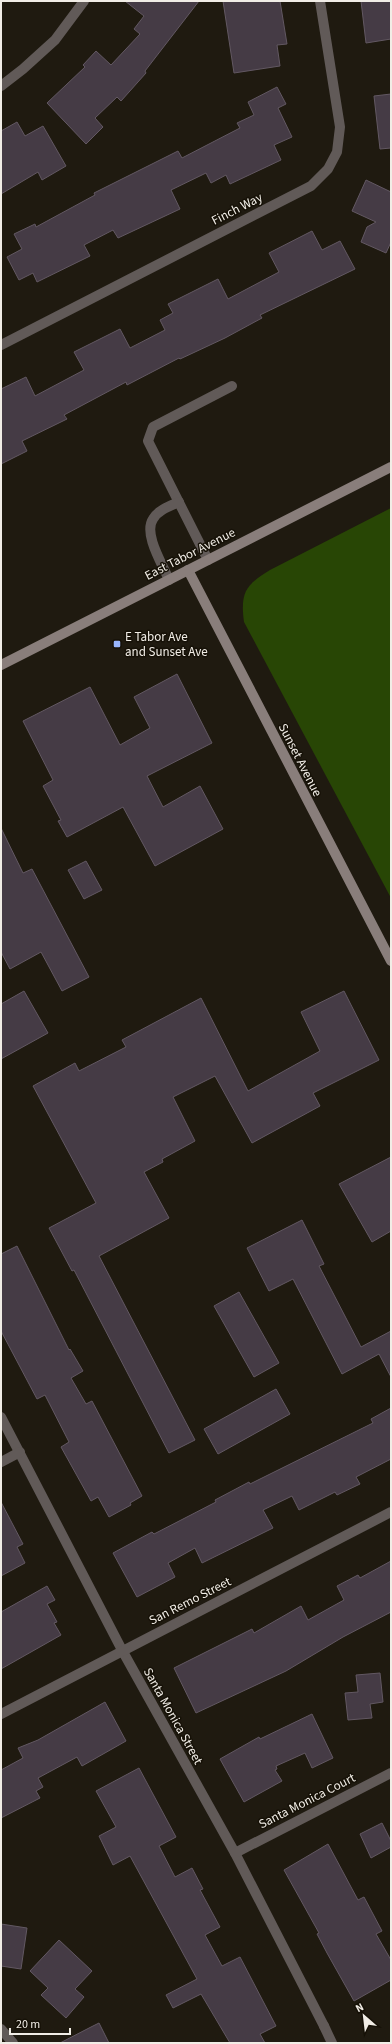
<svg xmlns="http://www.w3.org/2000/svg" width="392" height="2044" font-family="'Source Sans 3',sans-serif">
  <style>
    .green { fill: #284605 }
    .building { fill: #453b45; stroke: #625862 }
    .lines { fill: none; stroke-linecap: round; stroke-linejoin: round }
    .lane { stroke: #615a58; stroke-width: 10 }
    .street { stroke: #615a58; stroke-width: 10 }
    .secondary { stroke: #897e7b; stroke-width: 10 }
    .poi-dot { fill: #98b5fd; stroke: #161107; stroke-width: 1.5 }
    .labels { text-anchor: middle; dominant-baseline: central; stroke-width: 3; stroke-linejoin: round; paint-order: stroke }
    .street-label { font-size: 13px; fill: #f1ede6; stroke: #161107 }
    .poi-label { font-size: 13px; fill: #f1ede6; stroke: #161107; text-anchor: start }
  </style>
  <rect width="100%" height="100%" fill="#1f1a10"/>
  <path class="green" d="M 391,508 L 391,898 L 244,622 C 240,592 246,585 270,570 Z"/>
  <g class="building">
    <polygon points="125,1 199,1 145,71 146,73 121,101 117,97 95,118 103,127 86,144 47,103 85,67 83,65 96,51 111,65 140,34 134,29 144,16"/>
    <polygon points="223,1 280,1 287,44 277,45 280,66 234,73"/>
    <polygon points="361,1 391,1 391,39 366,43"/>
    <polygon points="277,87 286,104 278,108 292,137 274,145 281,160 230,184 226,175 211,183 206,173 171,190 180,209 118,238 113,230 84,245 90,256 37,282 33,273 19,280 7,257 22,249 14,234 35,224 36,227 95,195 94,193 178,151 182,158 240,128 237,123 254,115 248,102"/>
    <polygon points="391,94 391,148 380,149 374,96"/>
    <polygon points="17,122 25,136 43,126 66,166 42,180 38,172 1,194 1,131"/>
    <polygon points="366,180 391,192 391,242 386,253 361,242 367,227 376,222 352,211"/>
    <polygon points="312,231 322,250 340,241 355,269 260,315 262,318 225,338 180,359 179,358 127,385 126,382 64,415 67,419 22,441 27,451 1,464 1,389 26,377 35,396 84,370 74,352 120,329 130,348 165,330 160,320 173,313 168,304 218,279 228,299 279,272 269,253"/>
    <polygon points="177,674 212,743 147,776 163,807 200,786 223,829 155,866 123,807 67,837 58,821 61,820 43,786 53,780 23,721 90,687 120,745 150,728 134,697"/>
    <polygon points="1,828 23,873 32,869 89,977 62,991 41,952 10,969 1,952"/>
    <polygon points="86,861 102,890 84,899 68,870"/>
    <polygon points="24,991 48,1033 1,1059 1,1004"/>
    <polygon points="344,991 379,1060 313,1093 320,1106 252,1143 215,1076 173,1097 195,1141 162,1159 163,1162 144,1172 169,1218 99,1256 195,1440 169,1453 74,1270 72,1271 49,1228 96,1203 33,1086 75,1063 79,1071 126,1047 122,1040 201,998 248,1091 320,1051 301,1012"/>
    <polygon points="391,1157 391,1231 372,1242 339,1184"/>
    <polygon points="302,1220 324,1264 319,1266 361,1347 391,1331 391,1377 379,1354 342,1374 293,1279 269,1291 247,1248"/>
    <polygon points="17,1246 69,1350 70,1349 83,1371 71,1378 86,1404 92,1401 142,1496 130,1503 131,1505 109,1517 98,1497 91,1501 61,1447 69,1442 45,1395 37,1399 1,1331 1,1254"/>
    <polygon points="239,1292 279,1363 254,1377 214,1306"/>
    <polygon points="276,1389 290,1414 218,1454 204,1429"/>
    <polygon points="391,1408 391,1459 356,1477 360,1484 337,1495 335,1492 299,1510 292,1496 263,1510 273,1528 202,1563 195,1548 168,1563 175,1577 137,1597 113,1553 152,1532 154,1534 216,1502 215,1500 249,1482 250,1484 373,1423 371,1419"/>
    <polygon points="1,1502 23,1544 17,1547 25,1563 1,1576"/>
    <polygon points="391,1561 391,1612 343,1637 286,1671 196,1713 174,1668 252,1629 254,1633 301,1606 308,1620 344,1600 337,1586 358,1575 360,1578"/>
    <polygon points="47,1586 55,1600 47,1604 57,1622 54,1623 61,1635 1,1669 1,1612"/>
    <polygon points="380,1673 383,1702 370,1704 372,1718 348,1720 345,1693 358,1692 356,1675"/>
    <polygon points="105,1702 126,1741 82,1766 77,1757 38,1778 43,1787 36,1791 40,1798 1,1818 1,1770 23,1758 18,1748 38,1740"/>
    <polygon points="312,1714 333,1758 312,1768 305,1753 276,1766 277,1769 275,1770 282,1781 244,1802 220,1759 259,1737 260,1739"/>
    <polygon points="139,1768 176,1837 159,1846 175,1877 192,1868 203,1889 200,1890 220,1927 205,1935 222,1966 240,1957 276,2026 260,2034 265,2043 230,2043 201,1994 173,2008 166,1995 197,1979 130,1856 113,1865 99,1836 116,1827 96,1791"/>
    <polygon points="382,1823 391,1841 391,1847 371,1858 360,1834"/>
    <polygon points="328,1844 358,1900 364,1897 382,1931 376,1934 391,1960 391,1980 354,2001 327,1953 317,1934 319,1933 284,1870"/>
    <polygon points="1,1924 27,1928 21,1969 1,1966"/>
    <polygon points="59,1940 92,1971 75,1989 84,1997 66,2018 41,1995 48,1988 30,1971"/>
    <polygon points="99,2023 109,2043 60,2043 91,2027"/>
  </g>
  <g class="lines">
    <g class="lane">
      <polyline points="208,560 148,441 153,427 232,386"/>
      <path d="M 169,580 C 163,565 143,534 153,519 C 158,510 170,506 179,502"/>
      <polyline points="324,2026 332,2043"/>
    </g>
    <g class="street">
      <polyline points="1,86 23,69 55,40 84,1"/>
      <polyline points="1,345 311,186 328,169 337,152 340,127 320,1"/>
      <polyline points="1,1417 122,1650 235,1853 324,2026"/>
      <polyline points="1,1462 20,1452"/>
      <polyline points="1,1714 391,1512"/>
      <polyline points="235,1853 391,1773"/>
      <polyline points="1,2029 13,2043"/>
    </g>
    <g class="secondary">
      <polyline points="188,570 391,961"/>
      <polyline points="1,665 391,467"/>
    </g>
  </g>
  <rect class="poi-dot" x="113" y="640" width="8" height="8" rx="2"/>
  <g class="labels">
    <g class="street-label">
      <text transform="translate(237 209) rotate(-27)">Finch Way</text>
      <text transform="translate(190 554) rotate(-27)">East Tabor Avenue</text>
      <text transform="translate(300 760) rotate(63)">Sunset Avenue</text>
      <text transform="translate(190 1601) rotate(-27)">San Remo Street</text>
      <text transform="translate(173 1716) rotate(61)">Santa Monica Street</text>
      <text transform="translate(307 1801) rotate(-27)">Santa Monica Court</text>
    </g>
    <g class="poi-label">
      <text x="125" y="637">E Tabor Ave<tspan x="125" dy="15">and Sunset Ave</tspan></text>
    </g>
  </g>
  <rect width="392" height="2044" fill="none" stroke="#f1ede6" stroke-width="4"/>
  <g transform="translate(364 2016) rotate(332)" stroke="#161107" stroke-width="3" paint-order="stroke">
  <path d="M0-3L7 15L0 10L-7 15Z" fill="#f1ede6"/>
  <text y="-6" font-size="11" font-weight="bold" text-anchor="middle" fill="#f1ede6">N</text>
  </g>
  <path d="M10 2028v6h60v-6" fill="none" stroke="#f1ede6" stroke-width="2"/>
  <text x="16" y="2028" font-size="12" fill="#f1ede6" stroke="#161107" stroke-width="3" paint-order="stroke">20 m</text>
</svg>
